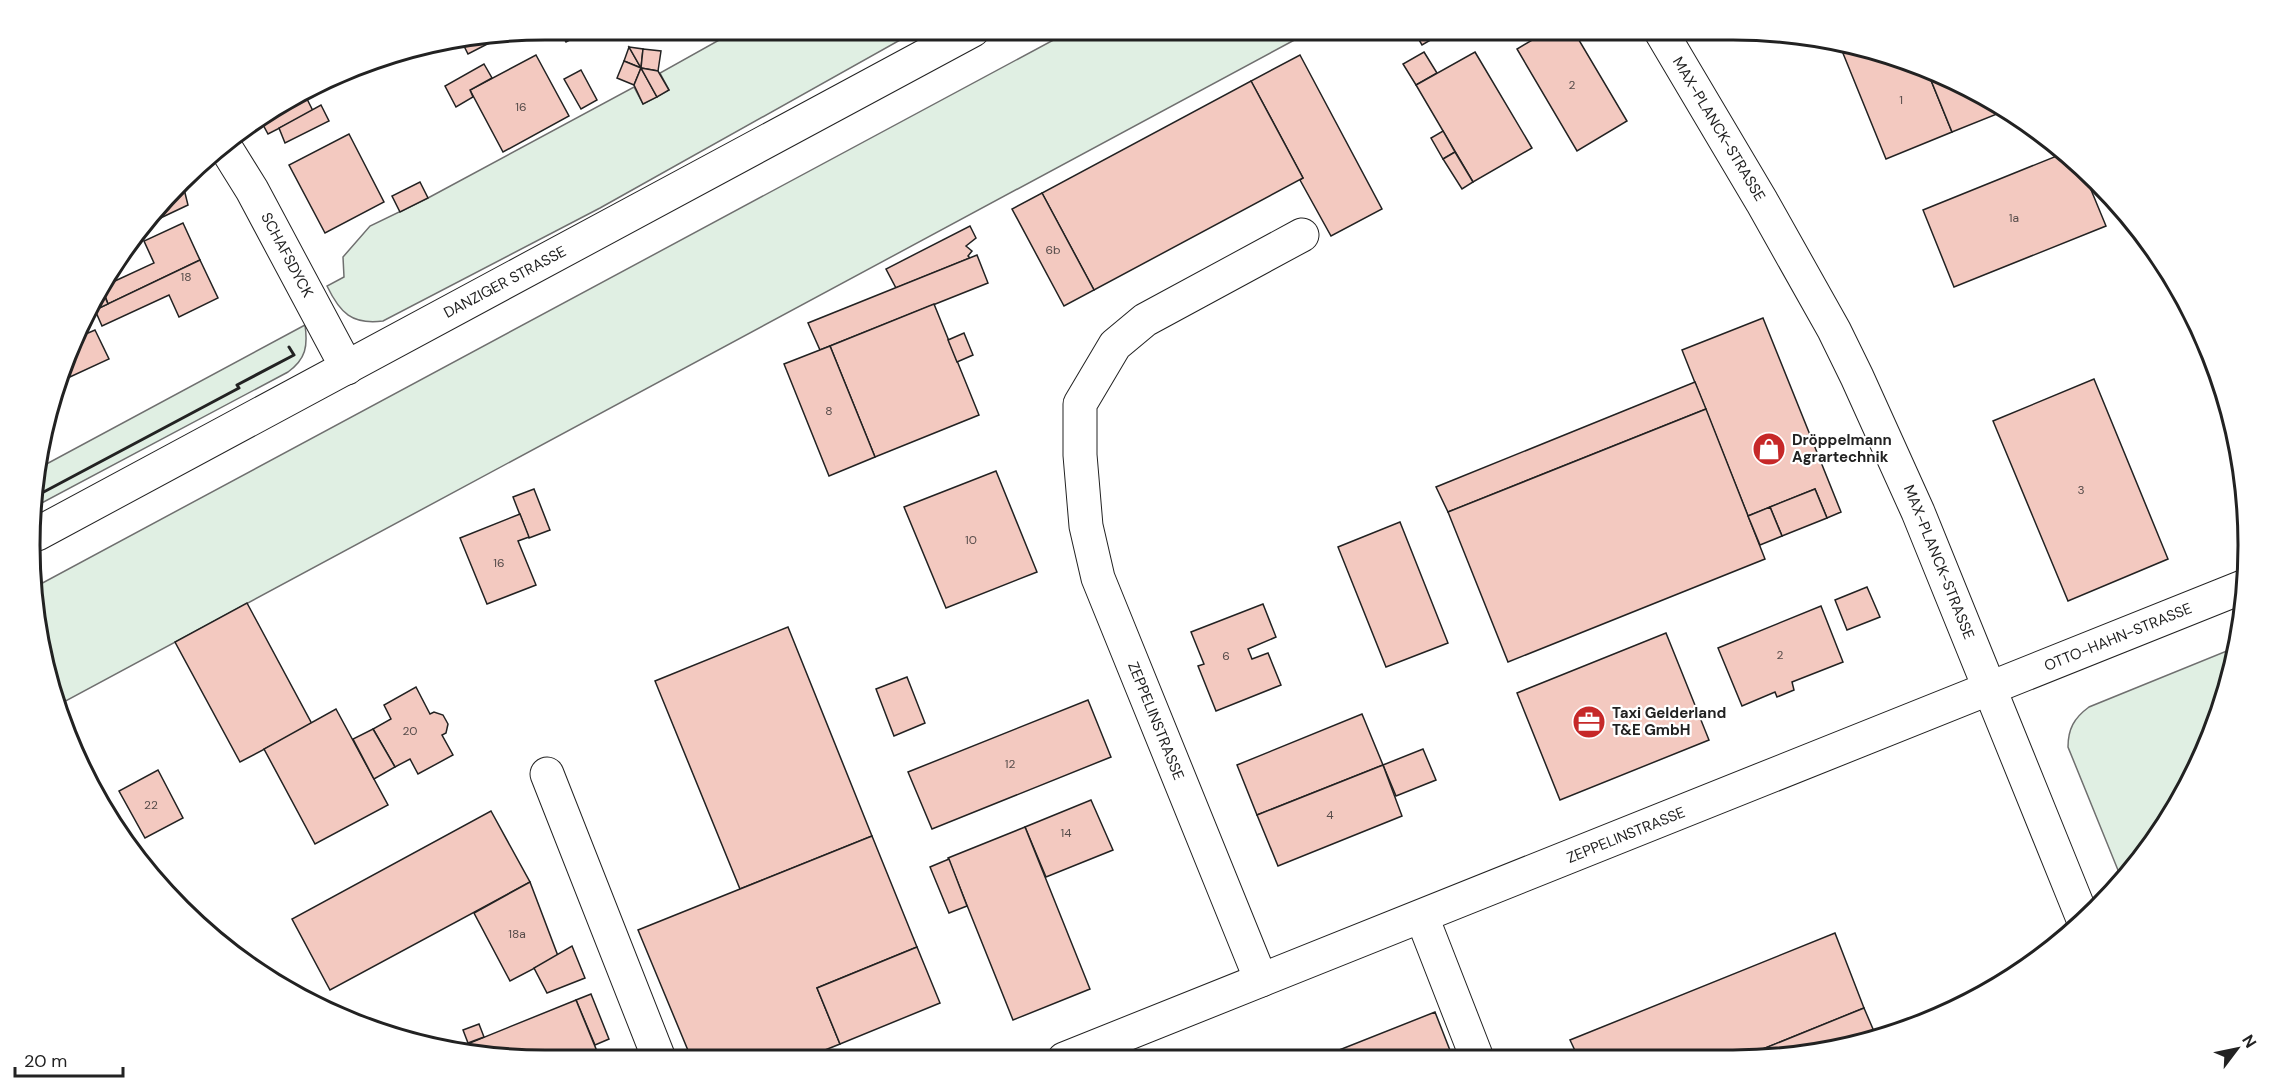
<svg xmlns="http://www.w3.org/2000/svg" width="2279" height="1091" font-family="'DM Sans',sans-serif">
  <style>
    .green { fill: #e0efe3; stroke: #6f6f6f; stroke-width: 1.5 }
    .lines { fill: none; stroke-linecap: round; stroke-linejoin: round }
    .stream { stroke: #c7d3dd; stroke-width: 10 }
    .building { fill: #f3c9c0; stroke: #222; stroke-width: 1.5 }
    .minor-casing { stroke: #222; stroke-width: 35 }
    .minor { stroke: #fff; stroke-width: 33 }
    .wall { stroke: #222; stroke-width: 3 }
    .labels { text-anchor: middle; dominant-baseline: central; stroke-width: 4.5; stroke-linejoin: round; paint-order: stroke }
    .number-label { font-size: 12px; fill: #564c4a }
    .street-label { font-size: 15px; fill: #222; stroke: #fff }
    .poi-label { font-size: 15px; font-weight: bold; fill: #222; stroke: #fff; text-anchor: start }
    .rim { fill: none; stroke: #222; stroke-width: 3 }
  </style>
  <rect width="100%" height="100%" fill="#fff"/>
  <g class="green">
    <path d="M 737,30 L 918,30 L 600,208 L 383,321 C 352,325 340,313 327,286 L 344,277 L 343,257 L 370,226 L 428,198 L 634,87 L 643,104 L 669,90 L 660,73 Z"/>
    <polygon points="1072,30 1313,30 62,703 34,613 35,587"/>
    <path d="M 305,325 C 308,346 306,359 288,372 L 38,505 L 39,468 Z"/>
    <path d="M 2239,646 L 2210,743 L 2143,859 L 2122,880 L 2068,747 C 2068,729 2074,718 2089,707 Z"/>
  </g>
  <g class="lines">
    <polyline class="stream" points="2184,788 2217,707 2222,702"/>
  </g>
  <g class="building">
    <polygon points="559,30 584,30 585,32 566,42"/>
    <polygon points="1420,30 1446,30 1446,31 1422,45 1415,33"/>
    <polygon points="1549,30 1573,30 1627,121 1577,151 1517,49"/>
    <polygon points="499,38 468,54 463,44"/>
    <polygon points="1838,41 1926,68 1952,132 1886,159"/>
    <polygon points="629,47 641,68 624,61"/>
    <polygon points="629,47 643,49 641,68"/>
    <polygon points="643,49 661,51 658,71 641,68"/>
    <polygon points="1424,52 1437,73 1416,85 1403,64"/>
    <polygon points="1475,52 1532,148 1473,182 1416,85"/>
    <polygon points="536,55 569,116 503,152 470,90"/>
    <polygon points="1300,55 1382,209 1331,236 1300,180 1303,178 1251,81"/>
    <polygon points="624,61 641,68 634,85 617,78"/>
    <polygon points="484,64 492,78 470,90 473,97 456,107 445,86"/>
    <polygon points="641,68 657,97 643,104 634,85"/>
    <polygon points="641,68 658,71 669,90 657,97"/>
    <polygon points="1926,68 1931,69 2007,110 1952,132"/>
    <polygon points="581,70 597,100 581,109 564,79"/>
    <polygon points="1251,81 1303,178 1094,290 1042,193"/>
    <polygon points="306,97 313,111 268,134 261,121"/>
    <polygon points="321,105 329,121 285,143 279,128"/>
    <polygon points="1443,131 1455,152 1443,159 1431,138"/>
    <polygon points="349,134 384,202 325,233 289,165"/>
    <polygon points="1455,152 1473,182 1462,189 1443,159"/>
    <polygon points="2064,153 2082,168 2106,226 1954,287 1923,210"/>
    <polygon points="420,182 428,198 400,212 392,196"/>
    <polygon points="184,189 188,205 152,222 181,190"/>
    <polygon points="1042,193 1094,290 1064,306 1012,209"/>
    <polygon points="183,223 200,260 108,304 102,287 154,263 144,241"/>
    <polygon points="970,226 976,238 966,246 972,251 968,256 970,258 896,288 886,269"/>
    <polygon points="977,255 988,283 820,350 808,323"/>
    <polygon points="200,260 218,298 179,317 169,295 102,326 95,310"/>
    <polygon points="109,273 114,282 102,287"/>
    <polygon points="101,288 108,304 95,310 93,304"/>
    <polygon points="934,304 979,415 875,457 830,346"/>
    <polygon points="1763,318 1841,512 1827,518 1815,489 1748,516 1682,350"/>
    <polygon points="95,330 109,359 59,382 74,339"/>
    <polygon points="964,333 973,355 957,362 948,340"/>
    <polygon points="830,346 875,457 829,476 784,364"/>
    <polygon points="2094,379 2168,559 2068,601 1993,421"/>
    <polygon points="1695,382 1706,409 1448,512 1436,487"/>
    <polygon points="1706,409 1765,559 1508,662 1448,512"/>
    <polygon points="996,471 1037,572 946,608 904,507"/>
    <polygon points="534,489 550,530 529,538 513,497"/>
    <polygon points="1815,489 1827,518 1782,536 1770,507"/>
    <polygon points="1770,507 1782,536 1760,545 1748,516"/>
    <polygon points="520,514 529,537 518,541 536,585 487,604 460,538"/>
    <polygon points="1400,522 1448,643 1386,667 1338,547"/>
    <polygon points="1867,587 1880,617 1847,630 1835,600"/>
    <polygon points="247,603 312,724 240,762 175,642"/>
    <polygon points="1263,604 1276,637 1248,649 1252,659 1268,653 1281,685 1216,711 1198,666 1204,664 1191,632"/>
    <polygon points="1821,606 1843,662 1792,682 1794,690 1777,697 1775,692 1742,706 1718,648"/>
    <polygon points="788,627 872,836 740,889 655,681"/>
    <polygon points="1666,633 1709,740 1560,800 1517,693"/>
    <polygon points="907,677 925,723 894,736 876,689"/>
    <polygon points="416,687 430,714 434,712 443,715 448,724 446,733 442,735 453,755 418,774 410,759 395,767 373,729 391,719 384,705"/>
    <polygon points="1088,700 1111,757 932,829 908,772"/>
    <polygon points="336,709 388,805 315,844 264,749"/>
    <polygon points="1362,714 1383,765 1257,815 1237,765"/>
    <polygon points="373,729 395,767 374,779 353,739"/>
    <polygon points="1423,749 1436,780 1396,796 1383,765"/>
    <polygon points="1383,765 1402,816 1278,866 1257,815"/>
    <polygon points="158,770 183,818 145,838 119,791"/>
    <polygon points="1091,800 1113,850 1046,877 1025,827"/>
    <polygon points="491,811 530,882 330,990 292,919"/>
    <polygon points="1025,827 1090,989 1013,1020 948,858"/>
    <polygon points="872,836 917,947 817,988 840,1044 800,1060 692,1060 638,930"/>
    <polygon points="949,859 967,906 949,913 930,867"/>
    <polygon points="530,882 558,956 510,981 474,913"/>
    <polygon points="1835,933 1864,1008 1743,1057 1578,1057 1570,1040"/>
    <polygon points="572,946 585,978 547,993 534,968"/>
    <polygon points="917,947 940,1003 840,1044 817,988"/>
    <polygon points="591,994 609,1039 595,1045 576,1000"/>
    <polygon points="576,1000 601,1061 545,1061 457,1052 455,1049"/>
    <polygon points="1864,1008 1876,1036 1801,1057 1743,1057"/>
    <polygon points="1435,1012 1453,1058 1319,1058"/>
    <polygon points="479,1024 484,1037 468,1043 463,1030"/>
  </g>
  <g class="lines">
    <g class="minor-casing">
      <g id="minor">
        <polyline points="1660,30 1762,202 1834,330 1857,377 1918,512 2083,919"/>
        <polyline points="224,145 252,190 347,368"/>
        <polyline points="37,534 973,30"/>
        <polyline points="547,774 660,1061"/>
        <polyline points="1422,917 1477,1058"/>
        <polyline points="1261,980 1098,578 1086,526 1080,455 1080,404 1115,345 1145,320 1302,235"/>
        <polyline points="1064,1059 2245,586"/>
      </g>
    </g>
    <use href="#minor" class="minor"/>
    <polyline class="wall" points="38,495 239,388 237,385 294,355 289,347"/>
  </g>
  <defs>
    <g id="shop-disc" transform="scale(1.725)"><circle r="9.5" fill="#c62828" stroke="#fff"/><path d="M-5-2.5h2.3a2.7 3.5 0 0 1 5.4 0H5L5.5 6h-11ZM-1.5-2.5h3a1.5 2.3 0 0 0-3 0Z" fill="#fff"/></g>
    <g id="office-disc" transform="scale(1.725)"><circle r="9.5" fill="#c62828" stroke="#fff"/><path d="M-6-3h4V-5.5h4V-3h4V5H-6ZM-1-4.5V-3h2v-1.5ZM-6 0V1H6V0Z" fill="#fff"/></g>
  </defs>
  <g fill-rule="evenodd">
    <use href="#shop-disc" x="1769" y="449"/>
    <use href="#office-disc" x="1589" y="722"/>
  </g>
  <g class="labels">
    <g class="number-label">
      <text x="1572" y="85">2</text>
      <text x="1901" y="100">1</text>
      <text x="521" y="107">16</text>
      <text x="2014" y="218">1a</text>
      <text x="1053" y="250">6b</text>
      <text x="186" y="277">18</text>
      <text x="829" y="411">8</text>
      <text x="2081" y="490">3</text>
      <text x="971" y="540">10</text>
      <text x="499" y="563">16</text>
      <text x="1780" y="655">2</text>
      <text x="1226" y="656">6</text>
      <text x="410" y="731">20</text>
      <text x="1010" y="764">12</text>
      <text x="151" y="805">22</text>
      <text x="1330" y="815">4</text>
      <text x="1066" y="833">14</text>
      <text x="517" y="934">18a</text>
    </g>
    <g class="street-label">
      <text transform="translate(1719 129) rotate(59)">MAX-PLANCK-STRASSE</text>
      <text transform="translate(287 255) rotate(62)">SCHAFSDYCK</text>
      <text transform="translate(505 282) rotate(-28)">DANZIGER STRASSE</text>
      <text transform="translate(1939 562) rotate(68)">MAX-PLANCK-STRASSE</text>
      <text transform="translate(2118 637) rotate(-22)">OTTO-HAHN-STRASSE</text>
      <text transform="translate(1156 721) rotate(68)">ZEPPELINSTRASSE</text>
      <text transform="translate(1626 835) rotate(-22)">ZEPPELINSTRASSE</text>
    </g>
    <g class="poi-label">
      <text x="1792" y="440">Dröppelmann<tspan x="1792" dy="17">Agrartechnik</tspan></text>
      <text x="1612" y="713">Taxi Gelderland<tspan x="1612" dy="17">T&amp;E GmbH</tspan></text>
    </g>
  </g>
  <path d="M0 0H2279V1091H0ZM545 40H1733A505 505 0 0 1 2238 545V545A505 505 0 0 1 1733 1050H545A505 505 0 0 1 40 545V545A505 505 0 0 1 545 40Z" fill="#fff" fill-rule="evenodd"/>
  <path class="rim" d="M545 40H1733A505 505 0 0 1 2238 545V545A505 505 0 0 1 1733 1050H545A505 505 0 0 1 40 545V545A505 505 0 0 1 545 40Z"/>
  <g transform="translate(2237 1049) rotate(58)" stroke="#ffffff" stroke-width="4.5" paint-order="stroke">
  <path d="M0-4.5L10 22L0 15L-10 22Z" fill="#222222"/>
  <text y="-9" font-size="16" font-weight="bold" text-anchor="middle" fill="#222222">N</text>
  </g>
  <path d="M15 1067v9h108v-9" fill="none" stroke="#222222" stroke-width="3"/>
  <text x="24" y="1067" font-size="18" fill="#222222" stroke="#ffffff" stroke-width="4.5" paint-order="stroke">20 m</text>
</svg>
